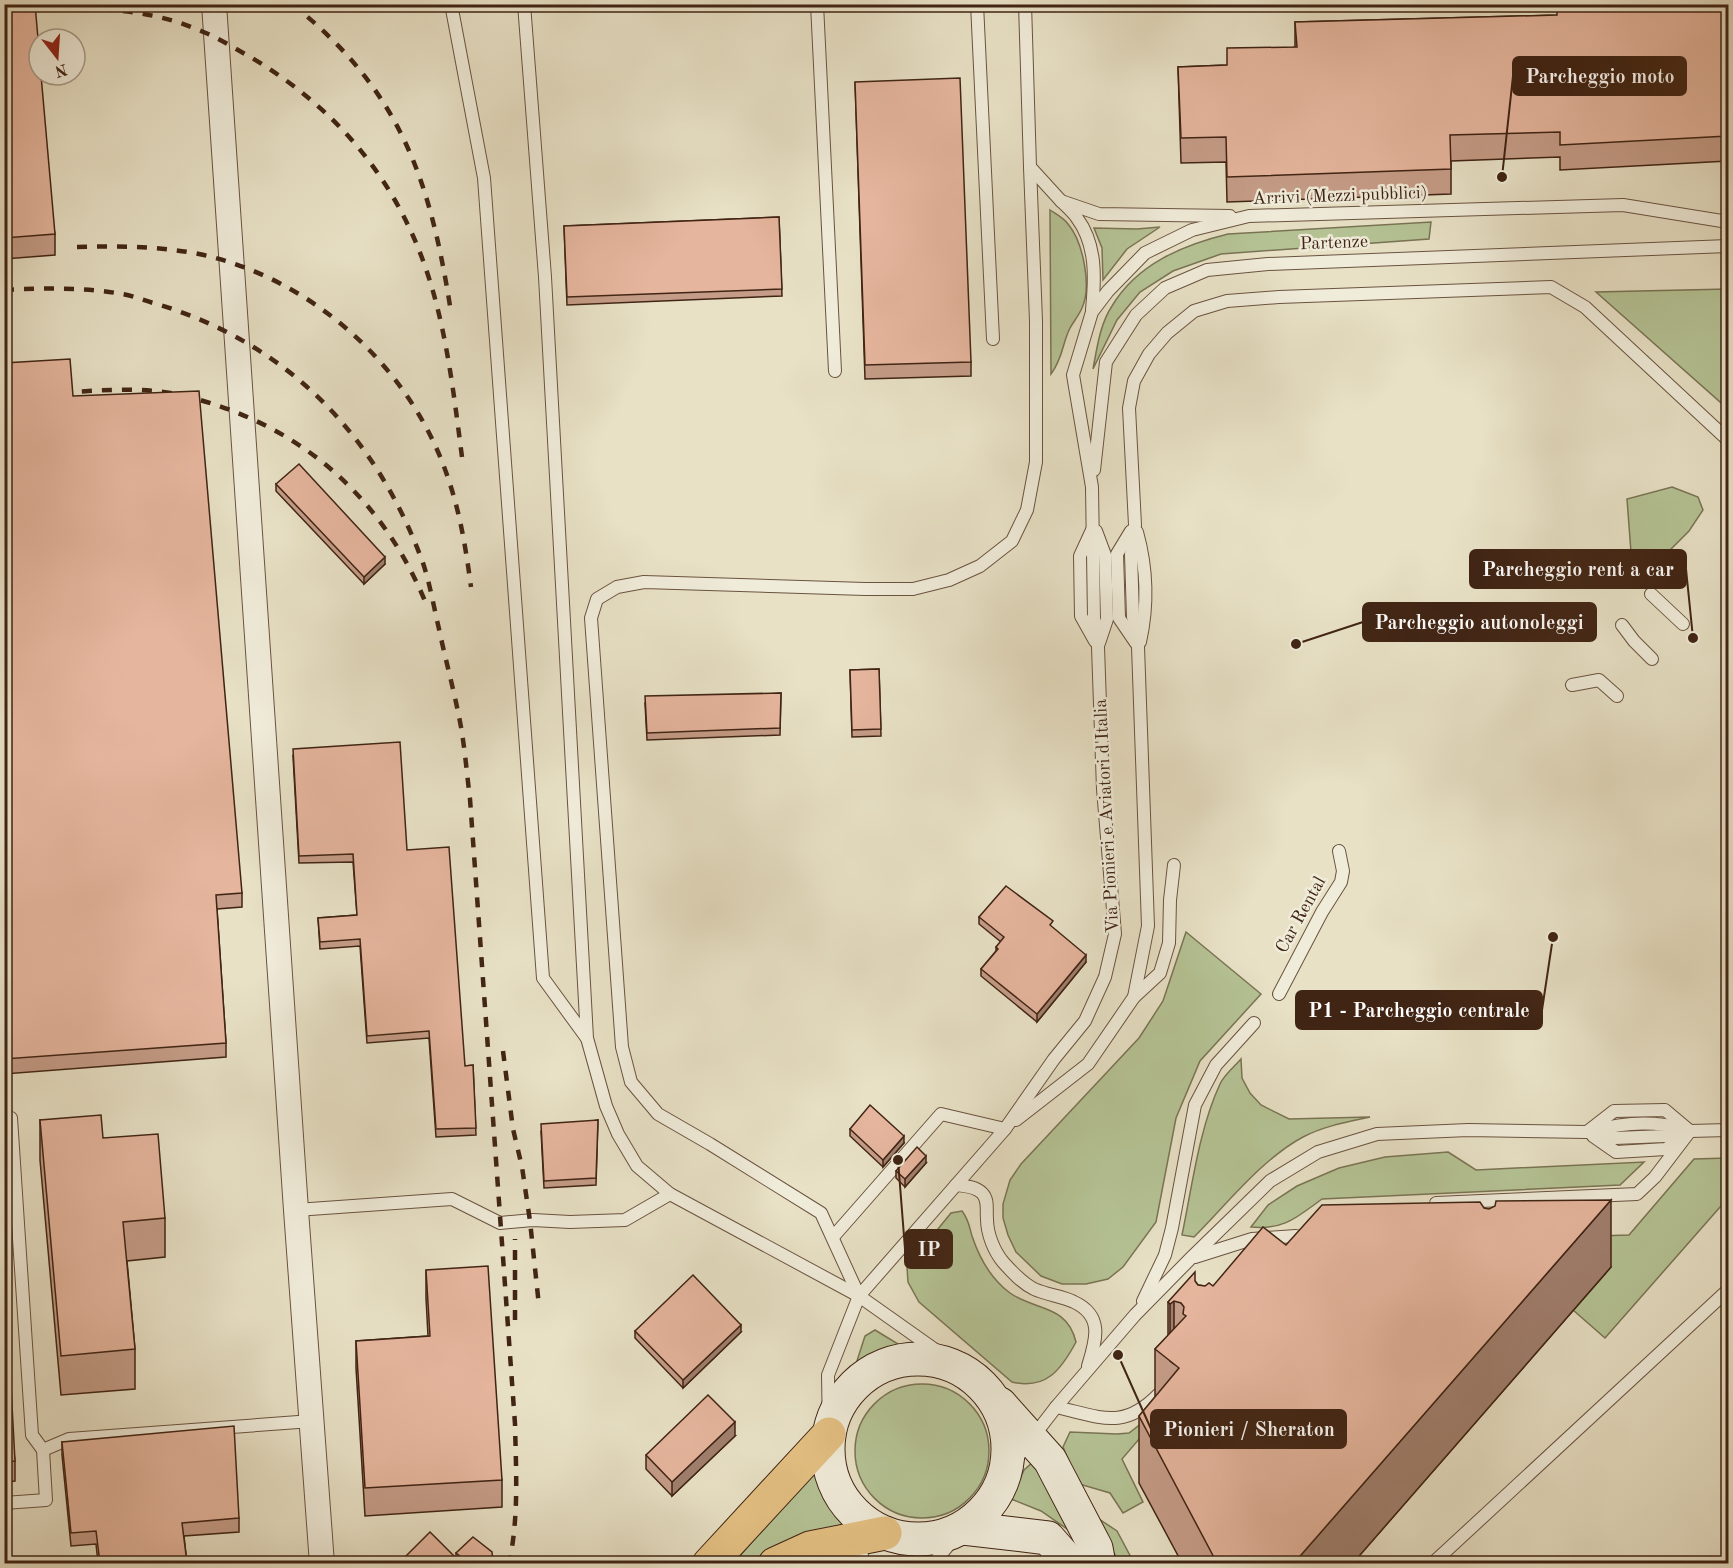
<svg xmlns="http://www.w3.org/2000/svg" width="1733" height="1568" font-family="'Old Standard TT',serif">
  <style>
    .green { fill: #b5c395; stroke: #7a7454; stroke-width: 1.5 }
    .lines { fill: none; stroke-linecap: round; stroke-linejoin: round }
    .lane-casing { stroke: #6a5340; stroke-width: 14 }
    .street-casing { stroke: #6a5340; stroke-width: 26 }
    .secondary-casing { stroke: #402414; stroke-width: 35 }
    .highway-casing { stroke: #402414; stroke-width: 35 }
    .lane { stroke: #f0ecda; stroke-width: 12 }
    .street { stroke: #f0ecda; stroke-width: 24 }
    .secondary { stroke: #f0ecda; stroke-width: 33 }
    .highway { stroke: #e4c083; stroke-width: 33 }
    .rail { stroke: #402414; stroke-width: 4.5; stroke-dasharray: 10 10; stroke-linecap: butt }
    .wall { fill: #c59c87; stroke: #402414; stroke-width: 1.5 }
    .shaded-wall { fill: #a07f6e; stroke: #402414; stroke-width: 1.5 }
    .building { fill: #e5b59d; stroke: #402414; stroke-width: 1.5 }
    .labels { text-anchor: middle; dominant-baseline: central; stroke-width: 5; stroke-linejoin: round; paint-order: stroke }
    .street-label { font-size: 18px; fill: #402414; stroke: #f0ecda }
    .leader { fill: none; stroke: #402414; stroke-width: 2 }
    .callout-dot { fill: #402414; stroke: #f0ecda; stroke-width: 2 }
    .callout { fill: #402414; stroke: #402414; stroke-width: 2 }
    .callout-label { font-size: 20px; text-anchor: middle; font-weight: bold; fill: #fff }
  </style>
  <rect width="100%" height="100%" fill="#e8e1c6"/>
  <filter id="stains"><feTurbulence type="fractalNoise" baseFrequency=".00333" numOctaves="4"/><feColorMatrix values="0 0 0 0 .2 0 0 0 0 .09 0 0 0 0 .02 0 0 0 .5 -.17"/></filter>
  <radialGradient id="worn" r=".72"><stop offset=".6" stop-color="#630" stop-opacity="0"/><stop offset="1" stop-color="#630" stop-opacity=".3"/></radialGradient>
  <g class="green">
    <path d="M 1050,210 C 1056,214 1064,218 1068,224 C 1083,242 1092,286 1082,308 C 1079,315 1074,321 1070,328 C 1062,344 1063,358 1051,374 Z"/>
    <path d="M 1431,222 L 1429,239 L 1221,254 L 1173,271 L 1140,292 L 1117,320 L 1093,369 C 1097,348 1100,324 1112,306 C 1137,264 1183,245 1228,234 Z"/>
    <polygon points="1160,227 1127,249 1103,280 1102,248 1094,228 1137,229"/>
    <polygon points="1728,289 1728,409 1596,292"/>
    <polygon points="1672,487 1698,497 1703,510 1689,531 1647,573 1637,568 1631,552 1627,499"/>
    <polygon points="1186,932 1261,994 1200,1061 1176,1118 1156,1222 1123,1267 1108,1279 1086,1284 1062,1284 1041,1276 1016,1252 1008,1235 1003,1218 1003,1204 1010,1180 1021,1164 1139,1038 1163,1001"/>
    <path d="M 1241,1059 L 1242,1078 L 1250,1093 L 1261,1105 L 1289,1119 L 1370,1117 C 1347,1122 1324,1126 1303,1137 C 1262,1159 1227,1204 1194,1237 L 1182,1235 C 1192,1187 1199,1129 1220,1084 C 1224,1075 1234,1067 1241,1059 Z"/>
    <path d="M 1448,1152 L 1476,1170 L 1644,1162 L 1620,1185 L 1322,1199 C 1296,1218 1284,1230 1251,1227 L 1268,1205 L 1297,1186 L 1339,1168 L 1385,1157 Z"/>
    <polygon points="1728,1158 1728,1198 1605,1338 1573,1310 1605,1274 1604,1270 1530,1238 1629,1235 1694,1159"/>
    <path d="M 962,1211 C 969,1220 969,1226 972,1236 C 979,1257 991,1279 1010,1293 C 1035,1311 1067,1304 1076,1342 C 1061,1370 1046,1390 1012,1382 L 919,1302 L 908,1282 L 907,1267 L 951,1213 Z"/>
    <polygon points="875,1330 903,1347 873,1356 855,1367 865,1336"/>
    <circle cx="922" cy="1451" r="67"/>
    <polygon points="1146,1420 1152,1424 1122,1459 1143,1502 1123,1513 1110,1493 1079,1484 1063,1447 1070,1432 1117,1434 1129,1433"/>
    <polygon points="1032,1463 1054,1496 1073,1533 1041,1511 1011,1499 1024,1470"/>
    <polygon points="813,1471 844,1525 777,1548 748,1563 733,1564"/>
    <polygon points="1096,1517 1117,1531 1134,1563 1119,1563"/>
    <polygon points="925,1555 917,1563 884,1563 885,1558"/>
  </g>
  <g class="lines">
    <g class="lane-casing">
      <g id="lane">
        <polyline points="451,4 484,178 543,978 586,1037"/>
        <polyline points="524,4 545,277 587,1038 606,1106 618,1134 637,1166 670,1194 859,1296 965,1371"/>
        <polyline points="817,4 835,371"/>
        <polyline points="977,4 993,339"/>
        <polyline points="1025,4 1030,167 1061,201"/>
        <path d="M 1092,310 C 1095,279 1097,245 1077,218 C 1073,212 1066,206 1061,201 L 1099,214 L 1230,216"/>
        <polyline points="1094,470 1106,362 1136,315 1165,288 1207,270 1268,264 1728,246"/>
        <polyline points="1092,530 1080,556 1081,616 1095,641"/>
        <polyline points="1096,531 1105,555 1106,585 1107,619 1099,643"/>
        <polyline points="1131,531 1117,554 1119,618 1136,643"/>
        <path d="M 1137,532 C 1147,568 1148,606 1140,642"/>
        <polyline points="1651,594 1683,624"/>
        <polyline points="1622,625 1634,641 1652,659"/>
        <polyline points="1572,685 1599,680 1617,696"/>
        <polyline points="1279,994 1322,912 1341,882 1343,871 1339,851"/>
        <polyline points="1134,997 1160,973 1169,943 1170,900 1174,865"/>
        <polyline points="1016,1120 1088,1064 1134,997 1148,926 1138,647 1133,617 1131,554 1135,525 1129,408 1134,381 1149,354 1167,333 1194,311 1227,301 1279,297 1551,287 1585,307 1728,440"/>
        <path d="M 1594,1131 C 1624,1122 1655,1121 1686,1129"/>
        <polyline points="1587,1132 1614,1111 1665,1110 1690,1131"/>
        <polyline points="1593,1136 1616,1152 1666,1149 1678,1140"/>
        <path d="M 956,1185 C 964,1186 975,1186 982,1193 C 989,1200 986,1210 987,1219 C 987,1234 994,1251 1003,1262 C 1012,1272 1022,1283 1034,1289 C 1047,1295 1062,1296 1074,1302 C 1104,1316 1096,1340 1088,1366"/>
        <polyline points="1436,1203 1637,1194 1655,1177 1690,1131"/>
        <polyline points="296,1210 452,1199 500,1223 533,1220 570,1222 625,1220 670,1194"/>
        <polyline points="833,1237 941,1114 1005,1129"/>
        <polyline points="1195,1257 1252,1239 1296,1236"/>
        <polyline points="859,1296 821,1213 710,1144 658,1114 631,1082 622,1047 591,618 597,599 617,587 644,582 865,589 913,589 949,580 980,566 1012,541 1027,510 1036,462 1036,321 1030,167"/>
        <polyline points="1143,1301 1165,1255 1172,1228 1195,1105 1216,1065 1254,1023"/>
        <path d="M 1056,1407 C 1101,1417 1123,1431 1159,1394"/>
        <polyline points="829,1433 828,1375 859,1296 1005,1129 1054,1059 1085,1021 1105,977 1115,934 1103,789 1098,647 1094,618 1092,487 1073,375 1092,312 1108,291 1145,253 1192,230 1249,216 1623,205 1728,222"/>
        <polyline points="43,1450 69,1439 312,1421"/>
        <polyline points="1005,1473 1056,1407 1135,1315 1191,1258 1270,1181 1318,1152 1377,1134 1468,1130 1587,1132 1615,1138 1665,1136 1690,1131 1728,1130"/>
        <polyline points="4,1503 46,1500 43,1450 32,1435 11,1118"/>
        <polyline points="850,1508 864,1564"/>
        <polyline points="933,1564 961,1530"/>
        <polyline points="1432,1564 1728,1290"/>
      </g>
    </g>
    <g class="street-casing">
      <polyline id="street" points="214,4 296,1210 322,1564"/>
    </g>
    <g class="secondary-casing">
      <g id="secondary">
        <circle cx="918" cy="1449" r="90"/>
        <polyline points="1000,1404 1050,1460 1096,1548 1099,1564"/>
        <polyline points="963,1528 1048,1538 1071,1564"/>
      </g>
    </g>
    <g class="highway-casing">
      <g id="highway">
        <polyline points="709,1564 829,1434"/>
        <polyline points="775,1564 810,1548 885,1533"/>
      </g>
    </g>
    <use href="#lane" class="lane"/>
    <use href="#street" class="street"/>
    <use href="#secondary" class="secondary"/>
    <use href="#highway" class="highway"/>
    <g class="rail">
      <path d="M 292,4 C 401,91 430,179 451,312"/>
      <path d="M 63,7 C 108,9 154,11 196,29 C 216,36 234,48 252,58 C 337,109 397,180 428,275 C 447,333 454,396 462,457"/>
      <path d="M 77,247 C 118,246 158,246 199,254 C 312,278 410,367 447,475 C 460,512 466,549 471,587"/>
      <path d="M 4,290 C 44,288 84,287 122,294 C 134,296 145,301 157,304 C 288,344 376,435 423,563 C 430,584 434,608 439,629 C 446,662 455,694 461,727 C 465,750 467,775 470,799 L 515,1424 C 516,1471 519,1517 509,1564"/>
      <path d="M 62,393 C 99,390 140,387 176,394 C 295,420 382,494 427,606"/>
      <polyline points="503,1051 513,1129 522,1167 530,1221 539,1306"/>
      <polyline points="515,1320 515,1239"/>
    </g>
  </g>
  <g class="wall">
    <polygon points="4,4 55,234 55,255 4,259"/>
    <polygon points="1728,4 1728,161 1560,170 1560,157 1451,161 1451,194 1227,202 1226,162 1181,163 1178,67 1227,65 1295,47 1295,22 1557,15"/>
    <polygon points="855,82 971,362 971,376 865,379"/>
    <polygon points="779,217 782,296 567,305 564,226"/>
    <polygon points="4,363 73,396 242,893 242,907 217,909 226,1043 226,1057 4,1074"/>
    <polygon points="276,484 385,564 364,584 276,491"/>
    <polygon points="879,669 881,736 852,737 850,670"/>
    <polygon points="781,693 780,735 647,740 645,703"/>
    <polygon points="293,756 407,850 465,1066 473,1065 476,1135 436,1137 429,1038 367,1043 360,946 320,949 318,918 357,915 353,862 299,863"/>
    <polygon points="979,917 1053,928 1086,962 1037,1022 981,976 981,969 996,951 996,947 1001,942 979,924"/>
    <polygon points="40,1120 103,1138 165,1218 165,1257 127,1261 135,1349 135,1389 61,1395 40,1160"/>
    <polygon points="598,1120 596,1185 544,1188 541,1131"/>
    <polygon points="850,1129 904,1143 883,1167 850,1136"/>
    <polygon points="926,1163 905,1187 896,1178 896,1171"/>
    <polygon points="1484,1208 1611,1267 1353,1563 1182,1563 1139,1483 1139,1416 1155,1397 1155,1349 1168,1336 1168,1302 1195,1281 1198,1285 1205,1286 1213,1286 1286,1245"/>
    <polygon points="426,1270 502,1480 502,1507 365,1516 356,1368 356,1341 428,1336 426,1298"/>
    <polygon points="635,1331 741,1332 683,1388 635,1338"/>
    <polygon points="4,1368 15,1461 15,1481 4,1482"/>
    <polygon points="735,1436 672,1496 646,1469 646,1455"/>
    <polygon points="62,1442 239,1518 239,1532 184,1536 187,1563 98,1563 96,1544 71,1546 62,1455"/>
    <polygon points="456,1553 493,1563 461,1563 459,1562 459,1563 456,1558"/>
  </g>
  <g class="shaded-wall">
    <polygon points="385,557 385,564 364,584 364,577"/>
    <polygon points="1086,955 1086,962 1037,1022 1037,1014"/>
    <polygon points="904,1136 904,1143 883,1167 883,1160"/>
    <polygon points="926,1156 926,1163 905,1187 905,1179"/>
    <polygon points="1611,1200 1611,1267 1353,1563 1294,1563"/>
    <polygon points="1174,1301 1174,1364 1170,1361 1170,1304"/>
    <polygon points="741,1325 741,1332 683,1388 683,1380"/>
    <polygon points="735,1422 735,1436 672,1496 672,1482"/>
  </g>
  <g class="building">
    <polygon points="4,4 35,4 39,50 39,75 41,75 55,234 4,238"/>
    <polygon points="1688,4 1728,4 1728,136 1560,145 1560,132 1450,135 1451,169 1227,177 1226,137 1181,138 1178,67 1227,65 1227,48 1297,47 1295,22 1557,15 1557,10"/>
    <polygon points="960,78 971,362 865,365 855,82"/>
    <polygon points="779,217 782,289 567,297 564,226"/>
    <polygon points="70,359 73,396 199,391 242,893 216,895 226,1043 4,1059 4,363"/>
    <polygon points="299,464 385,557 364,577 276,484"/>
    <polygon points="879,669 881,729 852,730 850,670"/>
    <polygon points="781,693 780,728 647,733 645,696"/>
    <polygon points="400,742 407,850 449,847 465,1066 473,1065 476,1128 436,1129 429,1031 367,1036 360,939 320,942 318,918 357,915 353,854 299,856 293,749"/>
    <polygon points="1006,886 1053,921 1050,925 1086,955 1037,1014 981,969 998,949 996,947 1004,937 979,917"/>
    <polygon points="870,1105 904,1136 883,1160 850,1129"/>
    <polygon points="101,1115 103,1138 158,1134 165,1218 123,1222 135,1349 61,1356 40,1120"/>
    <polygon points="598,1120 596,1178 544,1181 541,1124"/>
    <polygon points="917,1147 926,1156 905,1179 896,1171"/>
    <polygon points="1611,1200 1294,1563 1217,1563 1139,1416 1179,1368 1155,1349 1186,1316 1183,1314 1184,1307 1181,1303 1174,1301 1170,1304 1168,1302 1195,1272 1195,1281 1198,1285 1205,1286 1209,1283 1213,1286 1263,1227 1286,1245 1322,1205 1480,1202 1484,1208 1489,1209 1495,1206 1496,1201"/>
    <polygon points="488,1266 502,1480 365,1488 356,1341 430,1336 426,1270"/>
    <polygon points="693,1275 741,1325 683,1380 635,1331"/>
    <polygon points="4,1368 10,1368 15,1461 4,1462"/>
    <polygon points="708,1395 735,1422 672,1482 646,1455"/>
    <polygon points="234,1426 239,1518 182,1523 187,1563 100,1563 96,1531 71,1533 62,1442"/>
    <polygon points="430,1532 459,1561 457,1563 399,1563"/>
    <polygon points="473,1537 492,1552 493,1562 491,1563 469,1563 456,1553"/>
  </g>
  <g class="labels">
    <g class="street-label">
      <text transform="translate(1340 196) rotate(-2)">Arrivi (Mezzi pubblici)</text>
      <text transform="translate(1334 243) rotate(-2)">Partenze</text>
      <text transform="translate(1107 816) rotate(-93)">Via Pionieri e Aviatori d'Italia</text>
      <text transform="translate(1301 915) rotate(-61)">Car Rental</text>
    </g>
  </g>
  <path class="leader" d="M1502 177L1513 76M1693 638L1686 569M1296 644L1363 622M1553 937L1542 1010M898 1160L905 1249M1118 1355L1151 1429"/>
  <g class="callout-dot">
    <circle cx="1502" cy="177" r="6"/>
    <circle cx="1693" cy="638" r="6"/>
    <circle cx="1296" cy="644" r="6"/>
    <circle cx="1553" cy="937" r="6"/>
    <circle cx="898" cy="1160" r="6"/>
    <circle cx="1118" cy="1355" r="6"/>
  </g>
  <g class="callout">
    <rect x="1513" y="57" width="173" height="38" rx="6"/>
    <rect x="1470" y="550" width="216" height="38" rx="6"/>
    <rect x="1363" y="603" width="233" height="38" rx="6"/>
    <rect x="1296" y="991" width="246" height="38" rx="6"/>
    <rect x="905" y="1230" width="47" height="38" rx="6"/>
    <rect x="1151" y="1410" width="195" height="38" rx="6"/>
  </g>
  <g class="callout-label">
    <text x="1600" y="83">Parcheggio moto</text>
    <text x="1578" y="576">Parcheggio rent a car</text>
    <text x="1479" y="629">Parcheggio autonoleggi</text>
    <text x="1419" y="1017">P1 - Parcheggio centrale</text>
    <text x="929" y="1256">IP</text>
    <text x="1249" y="1436">Pionieri / Sheraton</text>
  </g>
  <rect width="1733" height="1568" fill="none" stroke="#e8e1c6" stroke-width="24"/>
  <rect x="6" y="6" width="1721" height="1556" fill="none" stroke="#402414" stroke-width="3"/>
  <rect x="12" y="12" width="1709" height="1544" fill="none" stroke="#402414" stroke-width="1.5"/>
  <g transform="translate(57 57) rotate(163)"><circle r="28" fill="#f0ecda" stroke="#aa9c8b" stroke-width="1.5"/>
  <path d="M0-4.5L10 22L0 15L-10 22Z" fill="#8f2418"/>
  <text y="-9" font-size="16" font-weight="bold" text-anchor="middle" fill="#402414">N</text>
  </g>
  <rect width="100%" height="100%" filter="url(#stains)"/>
  <rect width="100%" height="100%" fill="url(#worn)"/>
</svg>
